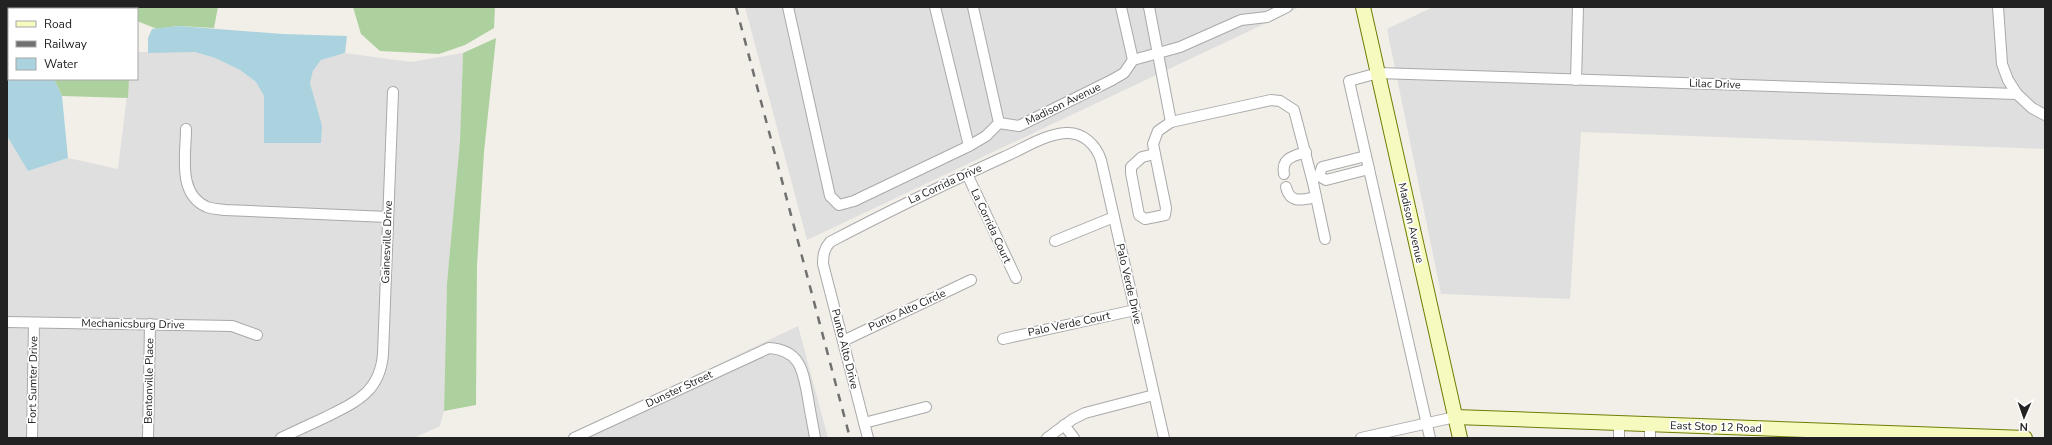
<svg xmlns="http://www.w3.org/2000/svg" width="2052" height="445" font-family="'Nunito Sans',sans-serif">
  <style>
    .residential { fill: #e0dfdf }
    .forest { fill: #add19e }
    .water { fill: #aad3df }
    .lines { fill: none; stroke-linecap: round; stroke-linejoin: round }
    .street-casing { stroke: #a9a9a9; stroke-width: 12 }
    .secondary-casing { stroke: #707d05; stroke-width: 16 }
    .street { stroke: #fff; stroke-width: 10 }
    .secondary { stroke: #f7fabf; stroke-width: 14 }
    .rail { stroke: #707070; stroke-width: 2.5; stroke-dasharray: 8 8; stroke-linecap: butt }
    .labels { text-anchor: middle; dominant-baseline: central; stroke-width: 3.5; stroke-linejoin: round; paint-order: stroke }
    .street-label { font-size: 11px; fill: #222; stroke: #fff }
  </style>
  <rect width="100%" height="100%" fill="#f2efe9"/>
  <g class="residential">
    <polygon points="745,7 1300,7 807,240"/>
    <polygon points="1433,7 2045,7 2045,149 1581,132 1570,299 1441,294 1387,29"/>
    <polygon points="137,52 195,52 215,58 240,70 256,82 264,96 265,143 315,102 310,83 313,71 321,60 345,53 411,62 463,53 460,147 447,283 444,411 440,426 414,438 7,438 7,136 28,171 68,158 118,169 129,79 137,79"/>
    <polygon points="798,326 828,438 565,438"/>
  </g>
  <g class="forest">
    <polygon points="7,7 218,7 214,28 179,26 157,29 137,21 137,9 9,9 9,22 7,21"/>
    <polygon points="353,7 495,7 494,28 465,45 439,54 380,51 361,34"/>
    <polygon points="496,38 484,152 477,265 476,405 444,411 447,283 460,141 463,53"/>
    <polygon points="54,79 129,79 128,98 62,96"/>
  </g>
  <g class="water">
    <polygon points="7,21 9,22 9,79 54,79 62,96 68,158 28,171 7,136"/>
    <polygon points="179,26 283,34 347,36 345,53 321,60 313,71 310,83 322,126 321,143 264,143 264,96 256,82 240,70 215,58 195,52 148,53 148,38 152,29"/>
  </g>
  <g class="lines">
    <g class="street-casing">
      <g id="street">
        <polyline points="788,7 830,196 839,205 854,201 969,146 986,136 999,123 1019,126 1112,80 1124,73 1133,60 1180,47 1241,20 1267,17 1287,7"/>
        <polyline points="935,7 969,146"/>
        <polyline points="973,7 999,123"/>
        <polyline points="1121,7 1133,60"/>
        <polyline points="1149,7 1171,122 1271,100 1280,101 1294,110 1312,179"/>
        <polyline points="1998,7 2002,64 2008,80 2017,94"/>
        <polyline points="1576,80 1578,7"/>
        <path d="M 186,129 C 186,155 177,194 207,207 C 212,209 219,209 225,210 L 388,217"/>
        <polyline points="1155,154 1142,157 1131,167 1131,173 1139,215 1145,219 1165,215 1166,208 1153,144 1158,131 1171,122"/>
        <polyline points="967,174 1016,278"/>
        <path d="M 1284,174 C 1281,158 1293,156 1306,152"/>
        <polyline points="1319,176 1322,167 1366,156"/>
        <path d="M 1286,187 C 1290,204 1302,200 1316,197"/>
        <polyline points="1325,239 1312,178 1319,176 1326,180 1369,169"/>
        <polyline points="1055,241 1114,217"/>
        <polyline points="7,322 232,326 257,335"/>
        <polyline points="1003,339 1135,310"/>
        <polyline points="843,341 971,280"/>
        <polyline points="864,423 926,407"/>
        <polyline points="1064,425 1074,438"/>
        <polyline points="32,438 34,323"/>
        <polyline points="148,438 150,324"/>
        <path d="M 281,438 C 296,431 311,424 326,417 C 356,402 380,392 383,354 L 393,92"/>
        <path d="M 574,438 L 769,348 C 802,350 803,373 808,398 C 810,412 813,425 815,438"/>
        <path d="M 868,438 L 823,264 C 823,255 824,249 830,242 C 887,212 945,184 1004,157 C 1023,149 1045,134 1066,133 C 1083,132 1096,145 1101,160 L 1164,438"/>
        <polyline points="1047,438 1073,419 1085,413 1154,395"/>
        <polyline points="1361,438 1455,417"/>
        <polyline points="1430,438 1349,81 1378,73 2017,94 2032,108 2045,115"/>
        <polyline points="1619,438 1619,423"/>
        <polyline points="1650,438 1650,425"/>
      </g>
    </g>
    <g class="secondary-casing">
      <g id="secondary">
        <polyline points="1363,7 1460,438"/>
        <polyline points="1455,417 2025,438"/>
      </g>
    </g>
    <use href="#street" class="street"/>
    <use href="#secondary" class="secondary"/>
    <polyline class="rail" points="736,7 850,438"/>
  </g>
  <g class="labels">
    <g class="street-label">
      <text transform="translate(1715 84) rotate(2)">Lilac Drive</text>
      <text transform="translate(1063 104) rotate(-26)">Madison Avenue</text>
      <text transform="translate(945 184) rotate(-25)">La Corrida Drive</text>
      <text transform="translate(1411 223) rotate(77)">Madison Avenue</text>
      <text transform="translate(991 226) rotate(65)">La Corrida Court</text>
      <text transform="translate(387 242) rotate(-88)">Gainesville Drive</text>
      <text transform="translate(1129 284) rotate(77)">Palo Verde Drive</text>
      <text transform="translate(907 310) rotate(-25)">Punto Alto Circle</text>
      <text transform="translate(133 324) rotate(1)">Mechanicsburg Drive</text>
      <text transform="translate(1069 324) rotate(-12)">Palo Verde Court</text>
      <text transform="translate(845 349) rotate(76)">Punto Alto Drive</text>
      <text transform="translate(33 380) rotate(-89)">Fort Sumter Drive</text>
      <text transform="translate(149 381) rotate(-89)">Bentonville Place</text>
      <text transform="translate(679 389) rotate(-25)">Dunster Street</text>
      <text transform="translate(1716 427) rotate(2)">East Stop 12 Road</text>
    </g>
  </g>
  <rect width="2052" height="445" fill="none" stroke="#222222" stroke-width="16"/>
  <rect x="8" y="8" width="130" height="72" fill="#ffffff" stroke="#a7a7a7"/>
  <rect x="16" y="21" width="20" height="6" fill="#f7fabf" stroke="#a7a7a7"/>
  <text x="44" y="28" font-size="12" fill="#222222">Road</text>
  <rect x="16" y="41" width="20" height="6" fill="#707070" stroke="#a7a7a7"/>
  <text x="44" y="48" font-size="12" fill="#222222">Railway</text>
  <rect x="16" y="58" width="20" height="12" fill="#aad3df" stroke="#a7a7a7"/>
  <text x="44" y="68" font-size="12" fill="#222222">Water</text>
  <g transform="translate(2024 417) rotate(182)" stroke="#ffffff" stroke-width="3" paint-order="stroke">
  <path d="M0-3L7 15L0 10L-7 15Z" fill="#222222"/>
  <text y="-6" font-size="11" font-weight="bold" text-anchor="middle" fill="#222222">N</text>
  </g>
</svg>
